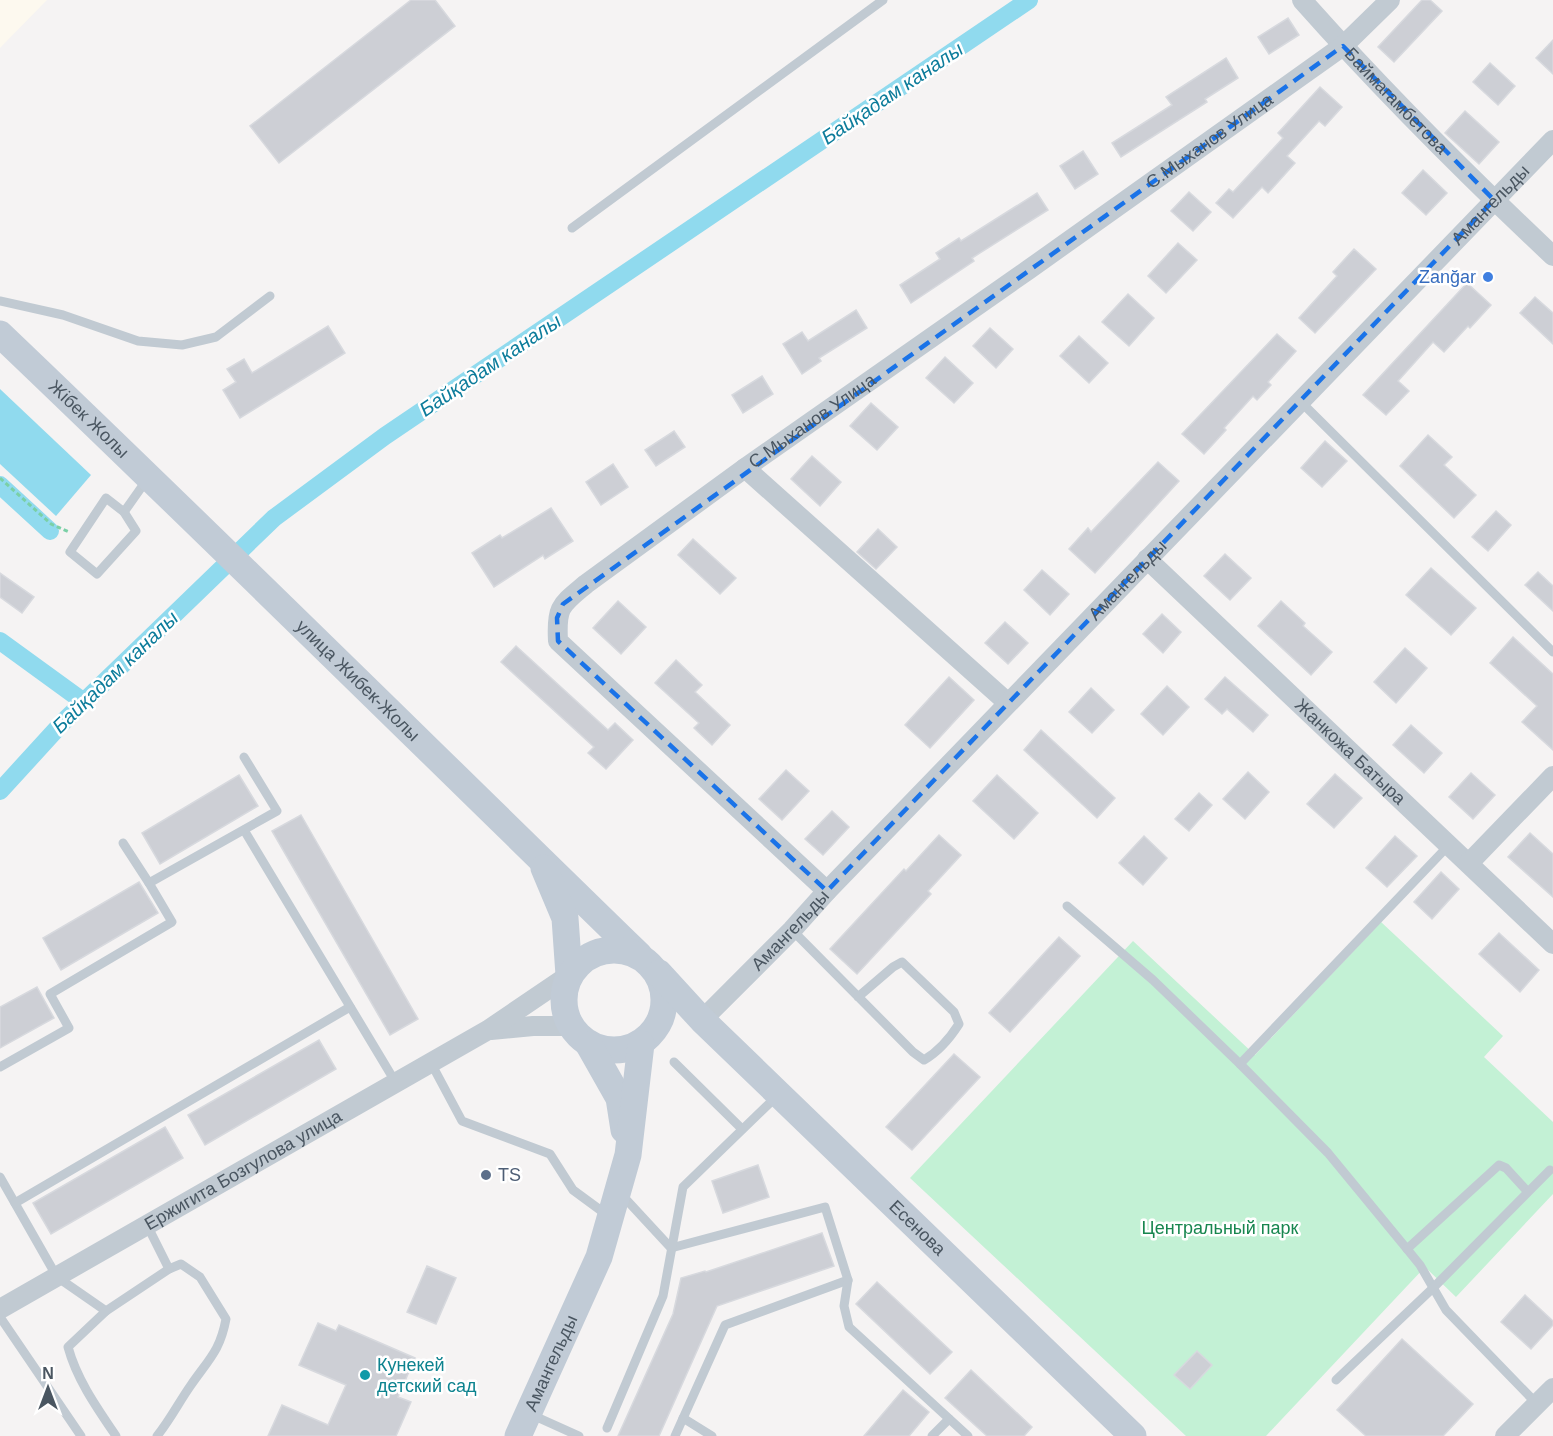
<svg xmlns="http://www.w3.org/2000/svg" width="1553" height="1436" font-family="Helvetica,sans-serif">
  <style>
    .commercial { fill: #fdf9ef }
    .green { fill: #c3f1d5 }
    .water { fill: #90daee }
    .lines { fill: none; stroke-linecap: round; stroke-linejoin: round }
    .canal { stroke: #90daee; stroke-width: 18 }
    .building { fill: #cdcfd5; stroke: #d7d9de; stroke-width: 1.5 }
    .path { stroke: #7ad0a6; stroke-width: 3; stroke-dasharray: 4.5 3; stroke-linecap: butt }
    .lane { stroke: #c1cad2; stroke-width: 9 }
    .street { stroke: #c1cad2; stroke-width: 20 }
    .secondary { stroke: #c1cbd6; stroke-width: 27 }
    .marked { fill: none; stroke: #1a73e8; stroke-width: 4.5; stroke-dasharray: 12 8; stroke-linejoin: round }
    .shop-dot { fill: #3f7fe0; stroke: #fff; stroke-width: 2 }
    .service-dot { fill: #5c6f8a; stroke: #fff; stroke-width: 2 }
    .culture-dot { fill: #0f9aa8; stroke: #fff; stroke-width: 2 }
    .labels { text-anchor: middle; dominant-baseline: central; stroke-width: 5; stroke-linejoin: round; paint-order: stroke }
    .street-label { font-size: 18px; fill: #4a5661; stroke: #fff }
    .shop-label { font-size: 18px; fill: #366cbe; stroke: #fff; text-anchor: end }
    .service-label { font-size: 18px; fill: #4e5e75; stroke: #fff; text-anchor: start }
    .park-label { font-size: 18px; fill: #17864f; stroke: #fff }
    .culture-label { font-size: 18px; fill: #0d838f; stroke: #fff; text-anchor: start }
    .water-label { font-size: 20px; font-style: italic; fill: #0c7c9b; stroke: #fff }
  </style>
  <rect width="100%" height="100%" fill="#f5f3f3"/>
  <polygon class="commercial" points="0,0 47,0 0,48"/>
  <polygon class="green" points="1381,922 1503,1036 1484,1057 1553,1122 1553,1194 1456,1297 1425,1267 1266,1436 1186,1436 910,1178 1133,941 1255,1055"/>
  <polygon class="water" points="0,389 91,475 56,516 0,464"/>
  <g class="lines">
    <g class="canal">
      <polyline points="0,485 50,531"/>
      <polyline points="0,641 84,702"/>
      <polyline points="0,791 63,722 274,518 385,436 1029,0"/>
    </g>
  </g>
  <g class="building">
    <polygon points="411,0 435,0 455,26 279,163 250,126"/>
    <polygon points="1422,0 1430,0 1442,11 1394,62 1378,47"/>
    <polygon points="1288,18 1299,35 1269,54 1258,37"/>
    <polygon points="1553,40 1553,74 1536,58"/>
    <polygon points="1226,58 1238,78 1205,99 1207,102 1121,157 1112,143 1172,105 1166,97"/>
    <polygon points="1490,63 1515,86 1498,105 1473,82"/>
    <polygon points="1320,87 1342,107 1325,126 1319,121 1287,156 1295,163 1268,193 1262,187 1233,218 1216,203 1229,189 1233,192 1283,138 1278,133"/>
    <polygon points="1465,111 1499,142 1479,164 1445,133"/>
    <polygon points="1083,151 1098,174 1075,189 1060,166"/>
    <polygon points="1423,170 1447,193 1426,215 1402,193"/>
    <polygon points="1189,192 1211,212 1193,231 1171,211"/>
    <polygon points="1037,193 1048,210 972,258 974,261 911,303 900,285 940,259 936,253 959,238 961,241"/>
    <polygon points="1178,243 1197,260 1166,293 1148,276"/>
    <polygon points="1354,249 1376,269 1315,333 1299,318 1337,276 1333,272"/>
    <polygon points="1467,283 1491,305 1470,328 1468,326 1444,352 1433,342 1398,381 1409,391 1386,415 1363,395"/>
    <polygon points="1128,294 1154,318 1129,346 1102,322"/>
    <polygon points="1535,297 1553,313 1553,344 1520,313"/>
    <polygon points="856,310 867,328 819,358 821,361 802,374 783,344 802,332 808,341"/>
    <polygon points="328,326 345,353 240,418 223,390 236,382 227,369 244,359 252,373"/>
    <polygon points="990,328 1013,349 996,368 973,346"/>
    <polygon points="1277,334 1296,351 1268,382 1271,385 1257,400 1253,396 1224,428 1226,430 1204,454 1182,434"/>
    <polygon points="1079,336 1108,363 1089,383 1060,356"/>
    <polygon points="945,357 973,383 954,403 926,378"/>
    <polygon points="762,376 773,394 743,413 732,395"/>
    <polygon points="871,403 898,427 877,450 850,426"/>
    <polygon points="674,431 685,447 656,466 645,450"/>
    <polygon points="1428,435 1452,457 1444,465 1476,495 1454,518 1400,466"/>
    <polygon points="1325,441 1347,461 1322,487 1301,468"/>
    <polygon points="812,456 841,482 820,506 791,479"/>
    <polygon points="1158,462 1179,481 1095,573 1069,549 1088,528 1091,532"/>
    <polygon points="613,464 628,487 601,505 586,482"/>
    <polygon points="551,508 573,541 545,559 543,555 494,587 472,553 500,535 502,538"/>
    <polygon points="1496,511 1511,525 1488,551 1472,537"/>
    <polygon points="878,529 897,547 876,569 857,552"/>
    <polygon points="693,539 736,578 720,594 678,555"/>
    <polygon points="1225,554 1251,578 1230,600 1204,576"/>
    <polygon points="1431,568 1476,608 1451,635 1406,595"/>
    <polygon points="1042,570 1069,594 1050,615 1024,590"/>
    <polygon points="1538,572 1553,586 1553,611 1525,585"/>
    <polygon points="0,573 34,597 22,613 0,597"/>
    <polygon points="618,601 646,627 621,654 593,628"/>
    <polygon points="1281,601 1305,623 1303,626 1332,652 1311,675 1258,626"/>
    <polygon points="1162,614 1181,632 1163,653 1143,634"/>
    <polygon points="1005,622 1028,643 1008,664 985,643"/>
    <polygon points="1513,637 1553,674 1553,750 1522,722 1537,706 1490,663"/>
    <polygon points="516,646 608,730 615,723 633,740 606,769 588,753 594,747 501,662"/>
    <polygon points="1405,648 1427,668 1396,703 1374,682"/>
    <polygon points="676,660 702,685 695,692 730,725 712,745 694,728 699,723 655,683"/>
    <polygon points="949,677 974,700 930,748 905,725"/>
    <polygon points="1225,677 1268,715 1253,732 1227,709 1222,714 1205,699"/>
    <polygon points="1167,686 1189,707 1163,735 1141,714"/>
    <polygon points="1091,688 1114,710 1092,733 1069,712"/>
    <polygon points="1411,725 1442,753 1424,773 1393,745"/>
    <polygon points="1041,730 1115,798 1097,818 1024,750"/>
    <polygon points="786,770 809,791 782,820 759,799"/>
    <polygon points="1248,772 1269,792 1245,819 1223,799"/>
    <polygon points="1471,773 1495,795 1473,819 1449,797"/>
    <polygon points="1335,774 1362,798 1334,828 1307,804"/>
    <polygon points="239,775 258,806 160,864 142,833"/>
    <polygon points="997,775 1038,813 1014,839 973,801"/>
    <polygon points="1199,793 1212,805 1189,831 1175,819"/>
    <polygon points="832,811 849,827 823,855 805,839"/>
    <polygon points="301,815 418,1019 390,1035 272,831"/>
    <polygon points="1530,833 1553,854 1553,897 1508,857"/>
    <polygon points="939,835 961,855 928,891 931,894 857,974 830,949 904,869 906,871"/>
    <polygon points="1144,836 1167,858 1143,885 1119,863"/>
    <polygon points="1395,836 1417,856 1387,887 1366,868"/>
    <polygon points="1441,872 1459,889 1432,919 1414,902"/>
    <polygon points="139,882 158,913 61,970 43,938"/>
    <polygon points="1499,933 1539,970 1520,992 1479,954"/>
    <polygon points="1059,937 1080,956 1010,1032 989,1013"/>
    <polygon points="37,987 54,1018 0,1048 0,1007"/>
    <polygon points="319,1040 336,1069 205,1145 188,1115"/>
    <polygon points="954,1054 980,1077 912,1150 886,1127"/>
    <polygon points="165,1127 183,1158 51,1234 33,1203"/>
    <polygon points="758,1165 769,1197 723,1213 712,1181"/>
    <polygon points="822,1233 834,1266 717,1306 659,1436 618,1436 673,1314 681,1278 705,1271 706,1272"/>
    <polygon points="427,1266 456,1278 436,1324 407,1312"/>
    <polygon points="877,1282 952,1352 930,1374 856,1304"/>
    <polygon points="1525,1295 1553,1321 1553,1325 1531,1349 1501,1322"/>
    <polygon points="318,1323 336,1331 339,1325 415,1358 398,1397 411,1402 396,1436 268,1436 282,1405 328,1425 346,1385 299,1365"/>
    <polygon points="1402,1339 1473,1404 1443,1436 1366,1436 1337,1410"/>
    <polygon points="1197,1351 1212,1365 1190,1389 1174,1375"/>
    <polygon points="971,1370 1032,1427 1024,1436 987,1436 945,1398"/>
    <polygon points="903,1390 929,1412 909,1436 864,1436"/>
  </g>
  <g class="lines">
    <polyline class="path" points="0,478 51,524 69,532"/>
    <g class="lane">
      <polyline points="572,228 883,0"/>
      <polyline points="0,301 63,315 138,341 182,345 216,337 270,296"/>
      <polyline points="1301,402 1553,652"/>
      <polygon points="106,498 124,512 136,531 97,574 70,552"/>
      <polyline points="124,512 148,478"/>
      <polyline points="244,830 396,1083"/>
      <polyline points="123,843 149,883"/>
      <polyline points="1067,906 1153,980 1240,1064 1328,1153 1407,1249 1420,1265 1446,1310 1537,1404"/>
      <path d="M 792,930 L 913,1052 L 924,1060 C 938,1052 950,1038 959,1024 L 954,1012 L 902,962 L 893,967 L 858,997"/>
      <polyline points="674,1062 742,1129"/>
      <polyline points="431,1063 462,1121 550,1154 573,1190 607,1215"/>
      <polyline points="1240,1064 1449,845"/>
      <polyline points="0,1067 69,1028 50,994 172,922 149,883 277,811 244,757"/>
      <path d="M 0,1177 L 57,1277 L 106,1311 L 169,1269 L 181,1264 L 200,1277 L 226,1319 C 220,1351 209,1359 191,1385 C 179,1402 170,1420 157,1436"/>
      <polyline points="622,1195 671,1248 825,1207 848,1280 725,1325 675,1436"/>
      <polyline points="15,1203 350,1007"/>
      <polyline points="147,1225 169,1269"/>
      <polyline points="1407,1249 1499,1165 1506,1168 1527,1191"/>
      <polyline points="848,1280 844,1306 849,1327 968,1436"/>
      <path d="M 106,1311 L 68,1347 C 77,1380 97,1408 116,1436"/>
      <polyline points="0,1317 81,1436"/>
      <polyline points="1336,1380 1432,1289 1550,1170"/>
      <polyline points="530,1414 579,1436"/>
      <polyline points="683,1418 712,1436"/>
      <polyline points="607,1428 663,1296 683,1187 777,1096"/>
      <polyline points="932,1436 949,1419"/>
    </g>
    <g class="street">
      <path id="s1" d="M 1302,0 C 1381,89 1466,174 1553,256"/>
      <polyline points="745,468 1008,703"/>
      <path id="s2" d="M 1147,559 L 1553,944"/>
      <polyline points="1469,863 1553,776"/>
      <path id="s3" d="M 827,891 L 558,641 C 556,606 561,605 586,584 L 745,468 L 1028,270 L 1343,46 L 1390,0"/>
      <path id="s4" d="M 702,1020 L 792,930 L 827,891 L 1553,140"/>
      <polyline points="491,1030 533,1026 570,1026"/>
      <path id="s5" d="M 0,1309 L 488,1030 L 569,975"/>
      <polyline points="1505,1436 1553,1388"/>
    </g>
    <g class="secondary">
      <path id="s6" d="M 0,334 C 215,539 426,748 639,955"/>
      <polyline points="544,868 565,918 569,975"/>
      <circle cx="614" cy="1000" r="50"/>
      <path id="s7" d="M 659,973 L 702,1020 L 1133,1436"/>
      <polyline points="589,1045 619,1098 624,1130"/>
      <path id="s8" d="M 518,1436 L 599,1257 L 628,1155 L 641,1044"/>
    </g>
  </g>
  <path class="marked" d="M 1343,46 L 1494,200 L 827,891 L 558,641 L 557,618 L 563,604 Z"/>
  <circle class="shop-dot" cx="1488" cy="277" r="6"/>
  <circle class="service-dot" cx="486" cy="1175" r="6"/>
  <circle class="culture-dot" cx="365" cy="1375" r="6"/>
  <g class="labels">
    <g class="street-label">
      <text stroke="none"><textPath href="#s1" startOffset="138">Баймагамбетова</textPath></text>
      <text stroke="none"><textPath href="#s3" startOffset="1200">С.Мыханов Улица</textPath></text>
      <text stroke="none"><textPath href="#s4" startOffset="1134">Амангельды</textPath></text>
      <text stroke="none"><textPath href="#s6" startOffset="123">Жібек Жолы</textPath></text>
      <text stroke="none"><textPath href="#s3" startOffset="714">С.Мыханов Улица</textPath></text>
      <text stroke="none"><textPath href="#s4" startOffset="612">Амангельды</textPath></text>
      <text stroke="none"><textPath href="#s6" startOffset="498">улица Жибек-Жолы</textPath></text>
      <text stroke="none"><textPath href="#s2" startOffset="280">Жанкожа Батыра</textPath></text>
      <text stroke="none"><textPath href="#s4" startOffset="126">Амангельды</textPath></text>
      <text stroke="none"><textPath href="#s5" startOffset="280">Ержигита Бозгулова улица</textPath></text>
      <text stroke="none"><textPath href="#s7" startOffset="363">Есенова</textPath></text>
      <text stroke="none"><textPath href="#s8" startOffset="80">Амангельды</textPath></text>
    </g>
    <g class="shop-label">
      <text x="1476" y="277">Zanğar</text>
    </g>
    <g class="service-label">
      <text x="498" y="1175">TS</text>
    </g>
    <g class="park-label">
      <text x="1220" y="1228">Центральный парк</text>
    </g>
    <g class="culture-label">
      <text x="377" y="1365">Кунекей<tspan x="377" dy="21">детский сад</tspan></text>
    </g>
    <g class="water-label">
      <text transform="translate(892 93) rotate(-34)">Байқадам каналы</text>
      <text transform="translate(490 365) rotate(-34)">Байқадам каналы</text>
      <text transform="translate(115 672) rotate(-44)">Байқадам каналы</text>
    </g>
  </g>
  <g transform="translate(48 1388)" stroke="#ffffff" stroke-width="4.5" paint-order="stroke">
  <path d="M0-4.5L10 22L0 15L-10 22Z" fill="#4a5661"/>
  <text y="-9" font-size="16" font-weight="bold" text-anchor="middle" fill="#4a5661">N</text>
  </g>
</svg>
